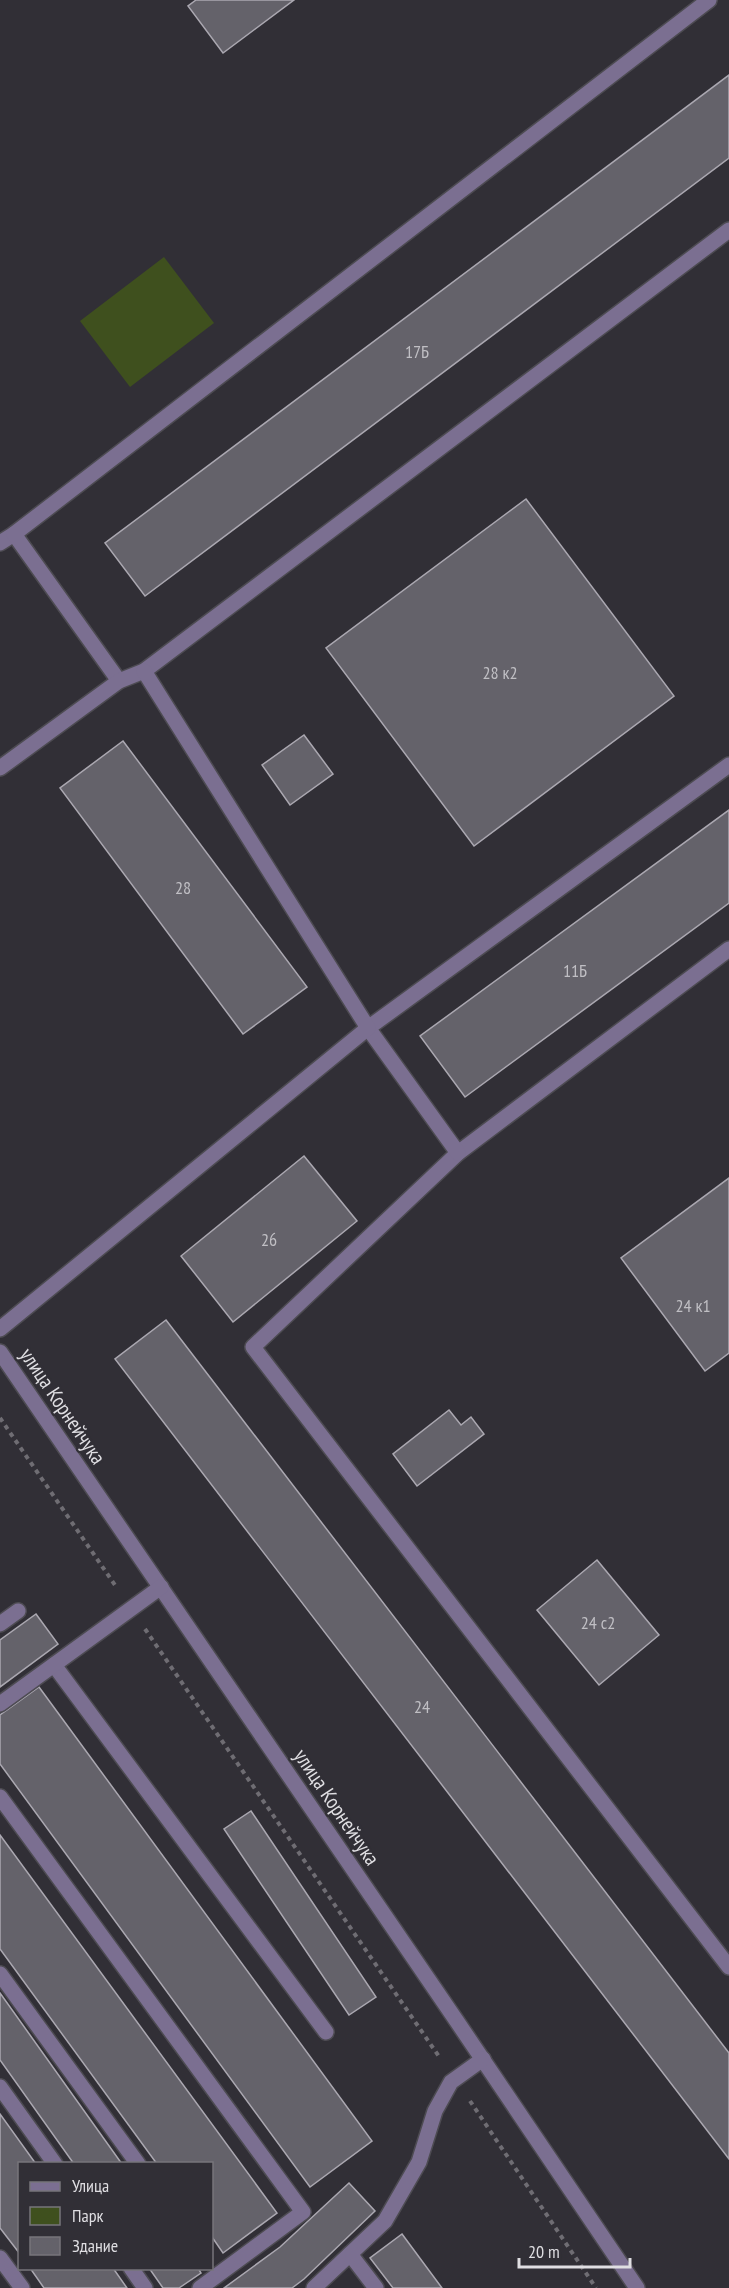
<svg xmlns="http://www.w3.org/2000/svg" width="729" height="2288" font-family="'PT Sans Narrow',sans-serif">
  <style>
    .green { fill: #3f501e }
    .building { fill: #64626a; stroke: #aba8b1; stroke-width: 1.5 }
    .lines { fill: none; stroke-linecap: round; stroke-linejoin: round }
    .minor-casing { stroke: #4d4b52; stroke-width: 18 }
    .path { stroke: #6f6d73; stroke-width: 4; stroke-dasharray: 4.5 4.5; stroke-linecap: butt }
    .minor { stroke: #7b6f91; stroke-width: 15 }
    .labels { text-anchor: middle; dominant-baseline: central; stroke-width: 4.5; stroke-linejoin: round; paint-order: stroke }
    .number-label { font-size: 18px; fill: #c0bfc4 }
    .street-label { font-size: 21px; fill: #dfdee2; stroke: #312f36 }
  </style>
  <rect width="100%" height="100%" fill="#312f36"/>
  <polygon class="green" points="164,257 214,323 130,387 80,321"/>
  <g class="building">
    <polygon points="196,0 294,0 223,53 188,6"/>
    <polygon points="729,75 729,158 145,596 105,543"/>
    <polygon points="526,499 674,696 474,846 326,648"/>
    <polygon points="304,735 333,774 290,805 262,765"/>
    <polygon points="123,741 307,987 243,1034 60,788"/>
    <polygon points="729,810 729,903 465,1097 420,1036"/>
    <polygon points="304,1156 357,1221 233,1322 181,1256"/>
    <polygon points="729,1178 729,1353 705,1371 621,1258"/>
    <polygon points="166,1320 729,2053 729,2159 115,1359"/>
    <polygon points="449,1410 461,1425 471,1417 484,1434 417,1486 393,1454"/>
    <polygon points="597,1560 659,1635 599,1685 537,1610"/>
    <polygon points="36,1614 58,1644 0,1687 0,1640"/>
    <polygon points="39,1687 372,2141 310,2187 0,1764 0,1715"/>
    <polygon points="251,1811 376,1997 349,2015 224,1829"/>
    <polygon points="0,1835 277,2213 223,2253 212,2237 212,2164 157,2164 0,1949"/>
    <polygon points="0,1993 122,2164 74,2164 0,2060"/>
    <polygon points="0,2114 36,2164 20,2164 20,2254 0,2228"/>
    <polygon points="349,2183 375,2211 304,2279 292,2288 224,2288 280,2247"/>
    <polygon points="402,2234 442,2288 393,2288 370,2258"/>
    <polygon points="30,2268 113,2268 127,2288 44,2288"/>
    <polygon points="149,2268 198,2268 201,2273 179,2288 163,2288"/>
  </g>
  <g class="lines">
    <g class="minor-casing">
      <g id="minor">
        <polyline points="0,543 14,534"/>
        <polyline points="119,681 14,534 709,0"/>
        <polyline points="0,768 119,681 144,671 729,230"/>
        <polyline points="729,949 458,1153 253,1347 729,1967"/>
        <polyline points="458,1153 368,1028 729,765"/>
        <polyline points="0,1329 368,1028 144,671"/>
        <polyline points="0,1352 456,2020 637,2288"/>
        <polyline points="0,1624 18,1611"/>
        <polyline points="54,1665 326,2032"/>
        <polyline points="0,1704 161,1587"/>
        <polyline points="0,1797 303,2212 200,2288"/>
        <polyline points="0,1974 138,2164"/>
        <polyline points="0,2087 55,2164"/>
        <polyline points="350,2254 376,2288"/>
        <polyline points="0,2258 22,2288"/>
        <polyline points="131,2268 145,2288"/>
        <polyline points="314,2288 385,2221 419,2162 435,2111 451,2082 483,2059"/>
      </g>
    </g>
    <g class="path">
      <polyline points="0,1418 117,1588"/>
      <polyline points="145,1629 440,2058"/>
      <polyline points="470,2101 596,2288"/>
    </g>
    <use href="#minor" class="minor"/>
  </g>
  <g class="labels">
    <g class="number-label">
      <text x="417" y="351">17Б</text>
      <text x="500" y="672">28 к2</text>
      <text x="183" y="887">28</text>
      <text x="575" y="970">11Б</text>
      <text x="269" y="1239">26</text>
      <text x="693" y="1305">24 к1</text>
      <text x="598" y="1622">24 с2</text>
      <text x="422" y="1706">24</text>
    </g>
    <g class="street-label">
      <text transform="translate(63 1406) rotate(56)">улица Корнейчука</text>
      <text transform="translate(337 1807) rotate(56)">улица Корнейчука</text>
    </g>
  </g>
  <rect x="18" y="2162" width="195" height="108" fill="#312f36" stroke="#77757b" stroke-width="1.5"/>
  <rect x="30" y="2182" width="30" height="9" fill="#7b6f91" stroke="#77757b" stroke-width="1.5"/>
  <text x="72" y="2192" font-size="18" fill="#dfdee2">Улица</text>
  <rect x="30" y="2207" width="30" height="18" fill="#3f501e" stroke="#77757b" stroke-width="1.5"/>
  <text x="72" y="2222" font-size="18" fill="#dfdee2">Парк</text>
  <rect x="30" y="2237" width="30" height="18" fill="#64626a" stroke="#77757b" stroke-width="1.5"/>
  <text x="72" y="2252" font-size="18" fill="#dfdee2">Здание</text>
  <path d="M519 2258v9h111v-9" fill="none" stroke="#dfdee2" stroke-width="3"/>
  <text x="528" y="2258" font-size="18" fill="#dfdee2" stroke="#312f36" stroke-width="4.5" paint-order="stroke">20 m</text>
</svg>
